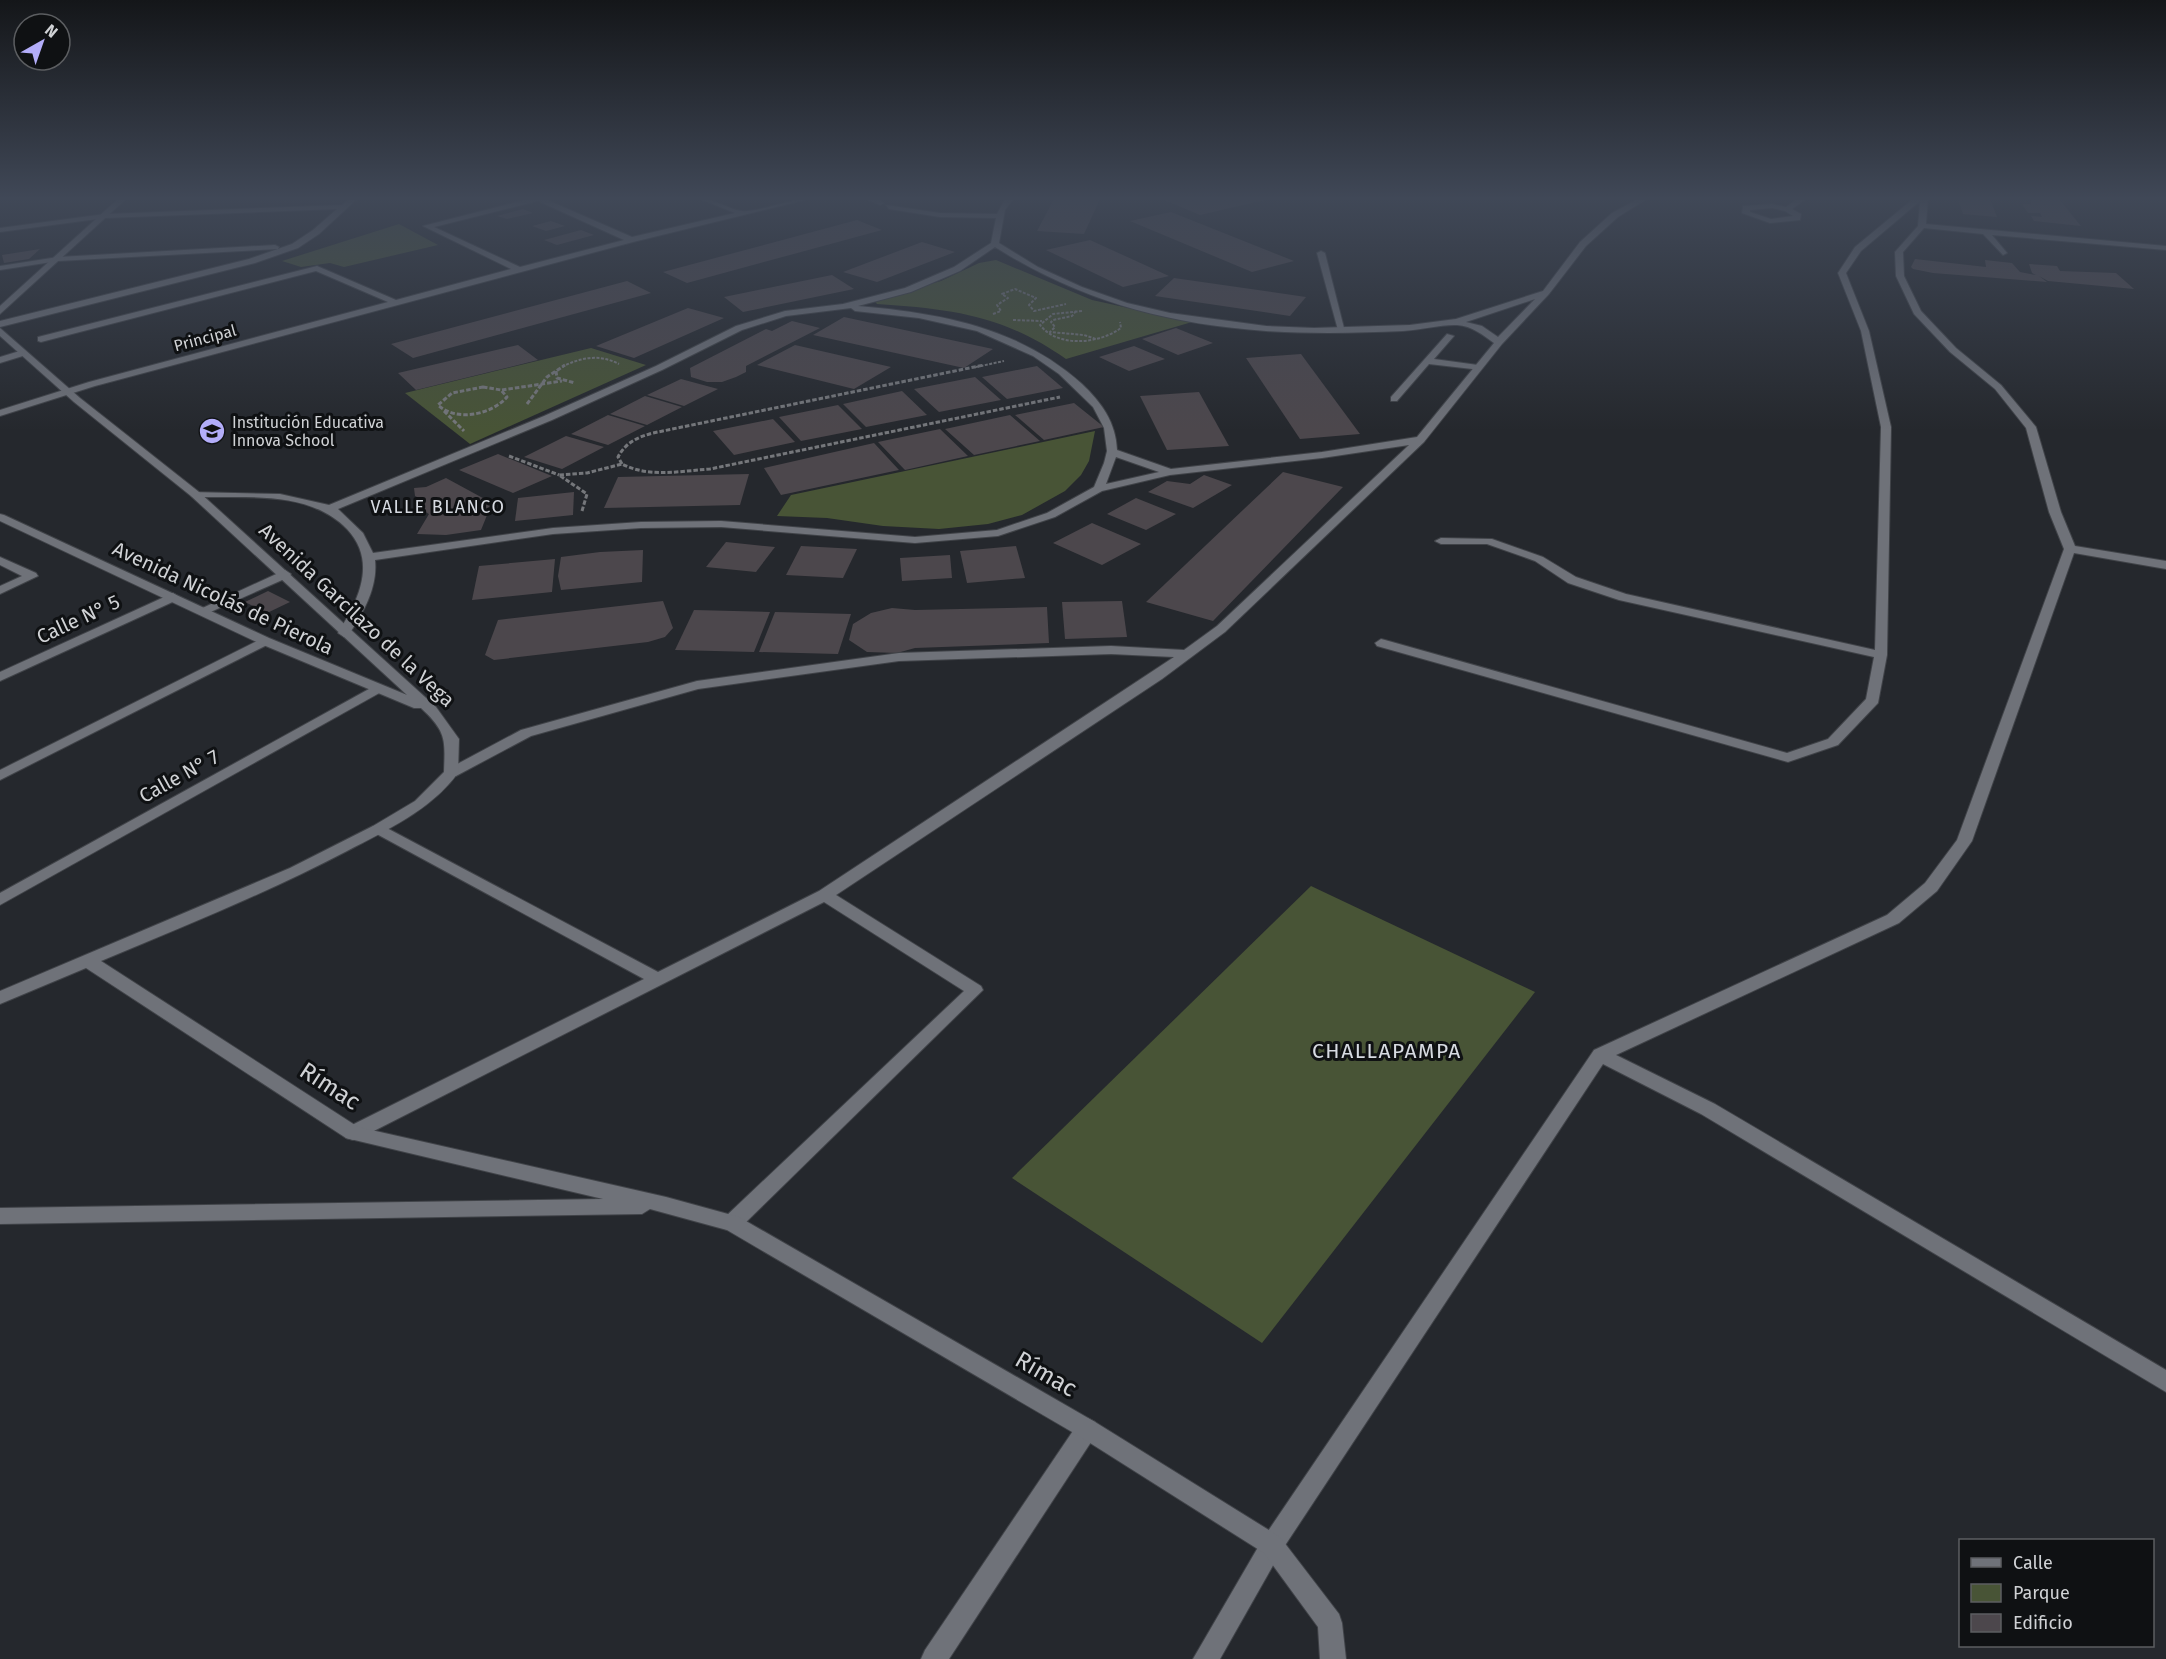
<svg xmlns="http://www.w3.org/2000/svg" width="2166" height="1659" font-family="'Fira Sans',sans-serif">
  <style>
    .green { fill: #485436 }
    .building { fill: #4c474c }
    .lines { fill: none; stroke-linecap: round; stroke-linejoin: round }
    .lane-casing { stroke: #404348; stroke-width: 2 }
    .street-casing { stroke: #404348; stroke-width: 2 }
    .secondary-casing { stroke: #404348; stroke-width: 2 }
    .path-far1 { stroke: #75777b; stroke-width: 2; stroke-dasharray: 3 1.5; stroke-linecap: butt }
    .path { stroke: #75777b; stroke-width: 3; stroke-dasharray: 4.5 2; stroke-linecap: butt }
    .lane { fill: #6f7279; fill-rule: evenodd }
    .street { fill: #6f7279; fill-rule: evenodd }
    .secondary { fill: #6f7279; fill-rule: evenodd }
    .labels { text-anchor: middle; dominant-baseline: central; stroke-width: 6; stroke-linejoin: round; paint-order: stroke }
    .far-street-label { font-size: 16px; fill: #d0d2d5; stroke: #0f1113 }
    .far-poi-label { font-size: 16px; fill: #d0d2d5; stroke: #0f1113; text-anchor: start }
    .far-neighbourhood-label { font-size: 18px; letter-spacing: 1.5px; fill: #d6dae1; stroke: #0f1113 }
    .street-label { font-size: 20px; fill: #d0d2d5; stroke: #0f1113 }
    .neighbourhood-label { font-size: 21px; letter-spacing: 1.5px; fill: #d6dae1; stroke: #0f1113 }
    .near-street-label { font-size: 24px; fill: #d0d2d5; stroke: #0f1113 }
  </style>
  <rect width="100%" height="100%" fill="#25282d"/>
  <g class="green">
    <polygon points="399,224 438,245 344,267 330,263 301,267 282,261"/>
    <path d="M 996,260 L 1092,300 L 1192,322 L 1066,359 C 1003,315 952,309 877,304 L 874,300 L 941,281 L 979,263 Z"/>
    <polygon points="591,348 646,365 470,444 405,393"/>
    <polygon points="1095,431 1089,461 1081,475 1065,491 1022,515 988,524 939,529 883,526 827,518 777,516 791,495"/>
    <polygon points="1311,886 1535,992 1262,1343 1012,1178"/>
  </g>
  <g class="building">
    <polygon points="1054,199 1100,199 1084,234 1037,231"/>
    <polygon points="1162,199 1265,199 1265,200 1200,215"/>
    <polygon points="1958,199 1990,199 1997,217 1963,214"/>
    <polygon points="2031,199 2059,199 2081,226 2034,221 2031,216 2042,217 2040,213 2028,213 2022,204 2031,204"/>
    <polygon points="523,209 533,213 507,219 497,216"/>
    <polygon points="1171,212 1294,261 1252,272 1130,221"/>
    <polygon points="857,220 882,230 687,283 663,272"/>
    <polygon points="551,221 565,226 546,231 532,226"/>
    <polygon points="581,230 594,235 557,245 544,240"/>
    <polygon points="1090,240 1169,276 1123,287 1046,250"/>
    <polygon points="922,242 955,252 877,282 843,272"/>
    <polygon points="40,249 29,259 4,263 2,255"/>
    <polygon points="1915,259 1986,267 1985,260 2012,263 2020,272 2036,275 2032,273 2029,264 2057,266 2060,271 2116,273 2134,289 2048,281 2039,276 2047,282 1933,273 1913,269 1911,267"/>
    <polygon points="832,275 854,289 743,312 724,297"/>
    <polygon points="1174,278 1306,297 1290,316 1155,296"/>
    <polygon points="627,281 651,293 413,358 391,344"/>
    <polygon points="688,308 724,318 634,358 596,346"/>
    <polygon points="844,317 993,349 964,368 813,335"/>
    <polygon points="792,321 820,328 746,366 746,372 736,377 722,382 707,382 691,377 690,368 766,329 772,331"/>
    <polygon points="1176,328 1213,343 1178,355 1142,339"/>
    <polygon points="518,345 538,360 416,390 398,373"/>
    <polygon points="795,345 891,367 854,389 757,365"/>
    <polygon points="1134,346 1165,359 1129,371 1099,357"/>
    <polygon points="1301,354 1360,434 1300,439 1246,358"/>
    <polygon points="1037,366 1063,388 1007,399 982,377"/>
    <polygon points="975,377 1001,400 939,412 914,389"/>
    <polygon points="681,379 718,389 684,406 647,395"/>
    <polygon points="902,391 927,415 866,427 843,404"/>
    <polygon points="1199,392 1229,446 1167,450 1140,396"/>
    <polygon points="645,396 682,407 647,425 610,414"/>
    <polygon points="1074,403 1104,427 1044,440 1015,415"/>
    <polygon points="838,405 862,429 801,441 779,417"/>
    <polygon points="608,415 645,426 608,445 571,434"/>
    <polygon points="1010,415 1040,441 974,455 945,429"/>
    <polygon points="773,419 795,442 734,455 713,431"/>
    <polygon points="940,429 968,456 905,470 878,442"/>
    <polygon points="566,436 604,447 562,469 524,457"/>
    <polygon points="874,443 899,470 781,495 764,468"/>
    <polygon points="498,454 552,476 513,493 459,470"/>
    <polygon points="1283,472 1343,487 1213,621 1146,602"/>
    <polygon points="749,474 740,505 604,508 618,477"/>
    <polygon points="1204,475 1232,485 1193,508 1148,492 1167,481 1190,484"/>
    <polygon points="446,478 492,503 481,530 446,535 417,534 429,514 418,508 421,499 415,496 414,488 426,487"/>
    <polygon points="574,492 573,515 515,521 518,498"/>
    <polygon points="1136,498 1176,514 1146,530 1107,514"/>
    <polygon points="1092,523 1141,544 1102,565 1053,543"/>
    <polygon points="726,542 775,547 756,572 706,567"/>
    <polygon points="801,546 857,549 843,578 786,575"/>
    <polygon points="1016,546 1025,578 967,583 960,551"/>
    <polygon points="643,550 642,582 561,590 558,576 561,557 600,552"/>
    <polygon points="950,555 952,578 902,581 900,558"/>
    <polygon points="555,559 552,592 472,600 479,566"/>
    <polygon points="268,591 290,602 267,613 245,602"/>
    <polygon points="663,601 673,628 665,637 648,642 494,660 485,655 498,620"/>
    <polygon points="1122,601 1127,637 1065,639 1062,602"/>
    <polygon points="1047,607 1049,643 915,648 897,653 867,652 849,640 853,624 871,613 892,608 915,610"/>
    <polygon points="694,610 770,612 754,652 675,650"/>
    <polygon points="775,612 851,614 838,654 759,652"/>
  </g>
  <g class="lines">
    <g class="lane-casing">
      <g id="lane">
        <polygon points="1321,251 1325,253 1345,332 1338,330 1317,253"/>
        <polygon points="1447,334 1454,336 1434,359 1478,365 1481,366 1481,370 1429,364 1397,401 1391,401 1391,397"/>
        <polygon points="285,570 291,574 289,577 206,614 198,614 196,611"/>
      </g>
    </g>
    <g class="street-casing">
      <g id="street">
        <polygon points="349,199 357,199 319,234 298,248 255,263 0,327 0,321 249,259 292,244 313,230 337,209 105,218 0,232 0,228 105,214 342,205"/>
        <path d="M 528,199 L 545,199 L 632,237 L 735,213 L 700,199 C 716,199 727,209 742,211 C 756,213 789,199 809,199 L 633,242 L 95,386 L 0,416 L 0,410 L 89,382 L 388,302 L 316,271 L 41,342 L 38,341 L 38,337 L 317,266 L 396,300 L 511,269 L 423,226 ZM 538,201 L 624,240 L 520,267 L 434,227 Z"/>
        <polygon points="866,199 877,199 884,203 880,205"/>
        <path d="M 1005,199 L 1013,199 L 1005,210 L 999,243 L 1038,267 L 1082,287 L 1127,303 L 1170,313 L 1266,326 L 1314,328 L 1410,325 L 1456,319 L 1543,291 L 1580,242 L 1612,213 L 1638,199 L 1647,199 L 1618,217 L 1586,246 L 1549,294 L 1502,344 L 1424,442 L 1225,632 L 1162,679 L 836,895 L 981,986 L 983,990 L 739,1229 L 732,1231 L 725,1229 L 722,1223 L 725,1217 L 964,991 L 824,902 L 360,1138 L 353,1140 L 346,1138 L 344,1133 L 346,1128 L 644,979 L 373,832 L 371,829 L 373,826 L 383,826 L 658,972 L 819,891 L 1174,657 L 1111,654 L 899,661 L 698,689 L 531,736 L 456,776 L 446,776 L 444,773 L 446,770 L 521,730 L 697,681 L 899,653 L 1111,646 L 1184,650 L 1217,626 L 1409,445 L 1322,458 L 1170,475 L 1102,491 L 1055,517 L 998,536 L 915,543 L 721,527 L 641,528 L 553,534 L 375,560 C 378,588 363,613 348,636 L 344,637 L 338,633 C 358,601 378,562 347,529 C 309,490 246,498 195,497 L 191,496 L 191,492 L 280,494 L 329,505 L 544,416 L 656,366 L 736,326 L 785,311 L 843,304 L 905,288 L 954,267 L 991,243 L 996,218 L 940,217 L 889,209 L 886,205 L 940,213 L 997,214 ZM 995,247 C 1081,301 1166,324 1266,331 C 1312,334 1358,333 1403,331 C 1419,330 1444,324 1457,325 C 1472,326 1483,335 1494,343 L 1417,437 L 1322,452 L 1171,469 L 1117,450 C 1116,422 1101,402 1082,384 C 1019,327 939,313 858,306 L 911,292 L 960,271 ZM 1535,299 L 1498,337 L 1482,326 L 1466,322 ZM 851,308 L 855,311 L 919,318 L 977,331 L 1033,356 L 1059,374 L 1093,407 L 1104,428 L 1107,451 L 1104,463 L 1094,487 L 1047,513 L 997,530 L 915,537 L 721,521 L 641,522 L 553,528 L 373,553 L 363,533 L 338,509 L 552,420 L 662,370 L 742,330 L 786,316 ZM 1116,457 L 1159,472 L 1106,484 Z"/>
        <path d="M 1797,199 L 1806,199 L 1792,209 L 1801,214 L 1800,220 L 1770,223 L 1742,213 L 1743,206 L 1772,204 L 1786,207 ZM 1772,208 L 1785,211 L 1793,216 L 1771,219 L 1750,212 L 1750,210 Z"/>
        <polygon points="1913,199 1928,199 1926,224 2166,246 2166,250 1992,235 2007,253 2003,255 1983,234 1924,228 1903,252 1904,276 1921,311 1956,348 2001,385 2036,427 2061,512 2075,546 2166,561 2166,569 2074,553 1972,841 1937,891 1899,923 1616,1055 1715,1104 2166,1370 2166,1392 1701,1114 1603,1064 1280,1553 1220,1659 1193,1659 1264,1537 1594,1050 1887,915 1925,883 1957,840 2064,549 2049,512 2026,428 1995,389 1950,352 1914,314 1896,276 1895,252 1918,226 1920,201 1861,251 1846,273 1869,331 1891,427 1887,655 1878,703 1838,745 1788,762 1377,646 1375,643 1381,639 1385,640 1787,753 1828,739 1866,699 1874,657 1619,600 1568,583 1535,561 1487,544 1441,544 1435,541 1441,538 1492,539 1543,557 1576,577 1626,594 1875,650 1881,427 1861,331 1838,273 1855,247"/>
        <polygon points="275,245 279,247 278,249 58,261 0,270 0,266 58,257"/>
        <polygon points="23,350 26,351 26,355 0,363 0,357"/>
        <polygon points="0,557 36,573 38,576 0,594 0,586 22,576 0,565"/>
        <polygon points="173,593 179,597 177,600 0,681 0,672"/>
        <polygon points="265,637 271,641 269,644 0,780 0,770"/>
        <polygon points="378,684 385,688 383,691 0,905 0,893"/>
        <polygon points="1087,1418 1095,1422 1098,1429 1095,1436 949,1659 921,1659 925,1650 1079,1422"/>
      </g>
    </g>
    <g class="secondary-casing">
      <g id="secondary">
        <polygon points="118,199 126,199 0,314 0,306"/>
        <path d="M 0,328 L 80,398 L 199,492 L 436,707 L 459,739 L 458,773 C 431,810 387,830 347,851 C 267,893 184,926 101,961 L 358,1127 L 666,1197 L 739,1217 L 1095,1422 L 1280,1537 L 1339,1614 L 1342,1623 L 1346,1659 L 1320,1659 L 1318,1627 L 1264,1553 L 1079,1436 L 727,1230 L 650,1209 L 642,1214 L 0,1224 L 0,1208 L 603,1199 L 346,1138 L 86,968 L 0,1004 L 0,991 L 290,868 L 373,826 L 415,801 L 444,772 C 445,740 447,732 421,708 L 414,708 L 261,644 L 0,521 L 0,514 L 4,515 L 269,638 L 407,695 L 191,496 L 74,402 L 0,336 Z"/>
      </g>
    </g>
    <g class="path-far1">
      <polyline points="1076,311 1072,316 1053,320 1051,322 1055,327 1050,332 1084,335 1096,339"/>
      <path d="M 1082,311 L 1053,314 L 1040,325 C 1058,348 1099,344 1121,328 L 1120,322"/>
      <polyline points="993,314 1001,311 997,305 1008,298 1002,294 1015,289 1036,298 1029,305 1034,311 1066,304"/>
      <polyline points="1013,320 1042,321"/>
      <path d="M 562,367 C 581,357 600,354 619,364"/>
      <polyline points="976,367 1004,361"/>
    </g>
    <g class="path">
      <polyline points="556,371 557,378 575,383"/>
      <path d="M 483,387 L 501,390 L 507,397 C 491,415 456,422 438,405 L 452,393 Z"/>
      <polyline points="502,390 562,381"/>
      <polyline points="527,404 547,377 565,365"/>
      <polyline points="444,411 464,431"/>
      <polyline points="509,456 559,475"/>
      <path d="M 622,464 L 618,457 C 626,442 638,437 653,433 L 984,365"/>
      <path d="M 582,511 L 587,494 L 559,475 L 587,473 L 622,464 C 649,478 680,471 710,469 L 1060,397"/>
    </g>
    <use href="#lane" class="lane"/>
    <use href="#street" class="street"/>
    <use href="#secondary" class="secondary"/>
  </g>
  <linearGradient id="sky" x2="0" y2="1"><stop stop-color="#141619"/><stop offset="0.46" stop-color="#404857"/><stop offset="1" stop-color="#404857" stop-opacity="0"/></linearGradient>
  <rect width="2166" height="431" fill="url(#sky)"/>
  <defs>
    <g id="school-disc" transform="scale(1.35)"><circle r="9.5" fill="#b3adf9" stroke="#0f1113"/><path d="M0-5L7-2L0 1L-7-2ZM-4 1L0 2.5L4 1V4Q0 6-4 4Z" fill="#111"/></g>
  </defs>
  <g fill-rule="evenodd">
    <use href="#school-disc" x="212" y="431"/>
  </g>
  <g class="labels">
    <g class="far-street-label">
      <text transform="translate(205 338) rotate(-15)">Principal</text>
    </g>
    <g class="far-poi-label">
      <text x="232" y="422">Institución Educativa<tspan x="232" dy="18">Innova School</tspan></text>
    </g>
    <g class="far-neighbourhood-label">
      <text x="438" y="507">VALLE BLANCO</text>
    </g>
    <g class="street-label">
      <text transform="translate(223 598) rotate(25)">Avenida Nicolás de Pierola</text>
      <text transform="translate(357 615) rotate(43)">Avenida Garcilazo de la Vega</text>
      <text transform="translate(78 619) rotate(-25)">Calle N° 5</text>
      <text transform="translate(179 776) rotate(-29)">Calle N° 7</text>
    </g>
    <g class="neighbourhood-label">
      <text x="1387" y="1051">CHALLAPAMPA</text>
    </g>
    <g class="near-street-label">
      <text transform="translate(330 1086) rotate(33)">Rímac</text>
      <text transform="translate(1046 1374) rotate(30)">Rímac</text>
    </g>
  </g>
  <rect x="1959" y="1539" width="195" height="108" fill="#0f1113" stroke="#5c5e61" stroke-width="1.5"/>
  <rect x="1971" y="1558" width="30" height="9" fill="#6f7279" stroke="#5c5e61" stroke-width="1.5"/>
  <text x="2013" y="1569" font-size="18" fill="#d0d2d5">Calle</text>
  <rect x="1971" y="1584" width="30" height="18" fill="#485436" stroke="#5c5e61" stroke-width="1.5"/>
  <text x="2013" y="1599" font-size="18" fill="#d0d2d5">Parque</text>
  <rect x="1971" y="1614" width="30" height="18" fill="#4c474c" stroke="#5c5e61" stroke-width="1.5"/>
  <text x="2013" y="1629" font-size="18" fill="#d0d2d5">Edificio</text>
  <g transform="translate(42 42) rotate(40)"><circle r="28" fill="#0f1113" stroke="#5c5e61" stroke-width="1.5"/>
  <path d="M0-4.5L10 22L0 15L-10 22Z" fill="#b3adf9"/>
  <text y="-9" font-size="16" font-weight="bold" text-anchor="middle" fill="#d0d2d5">N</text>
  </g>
</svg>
